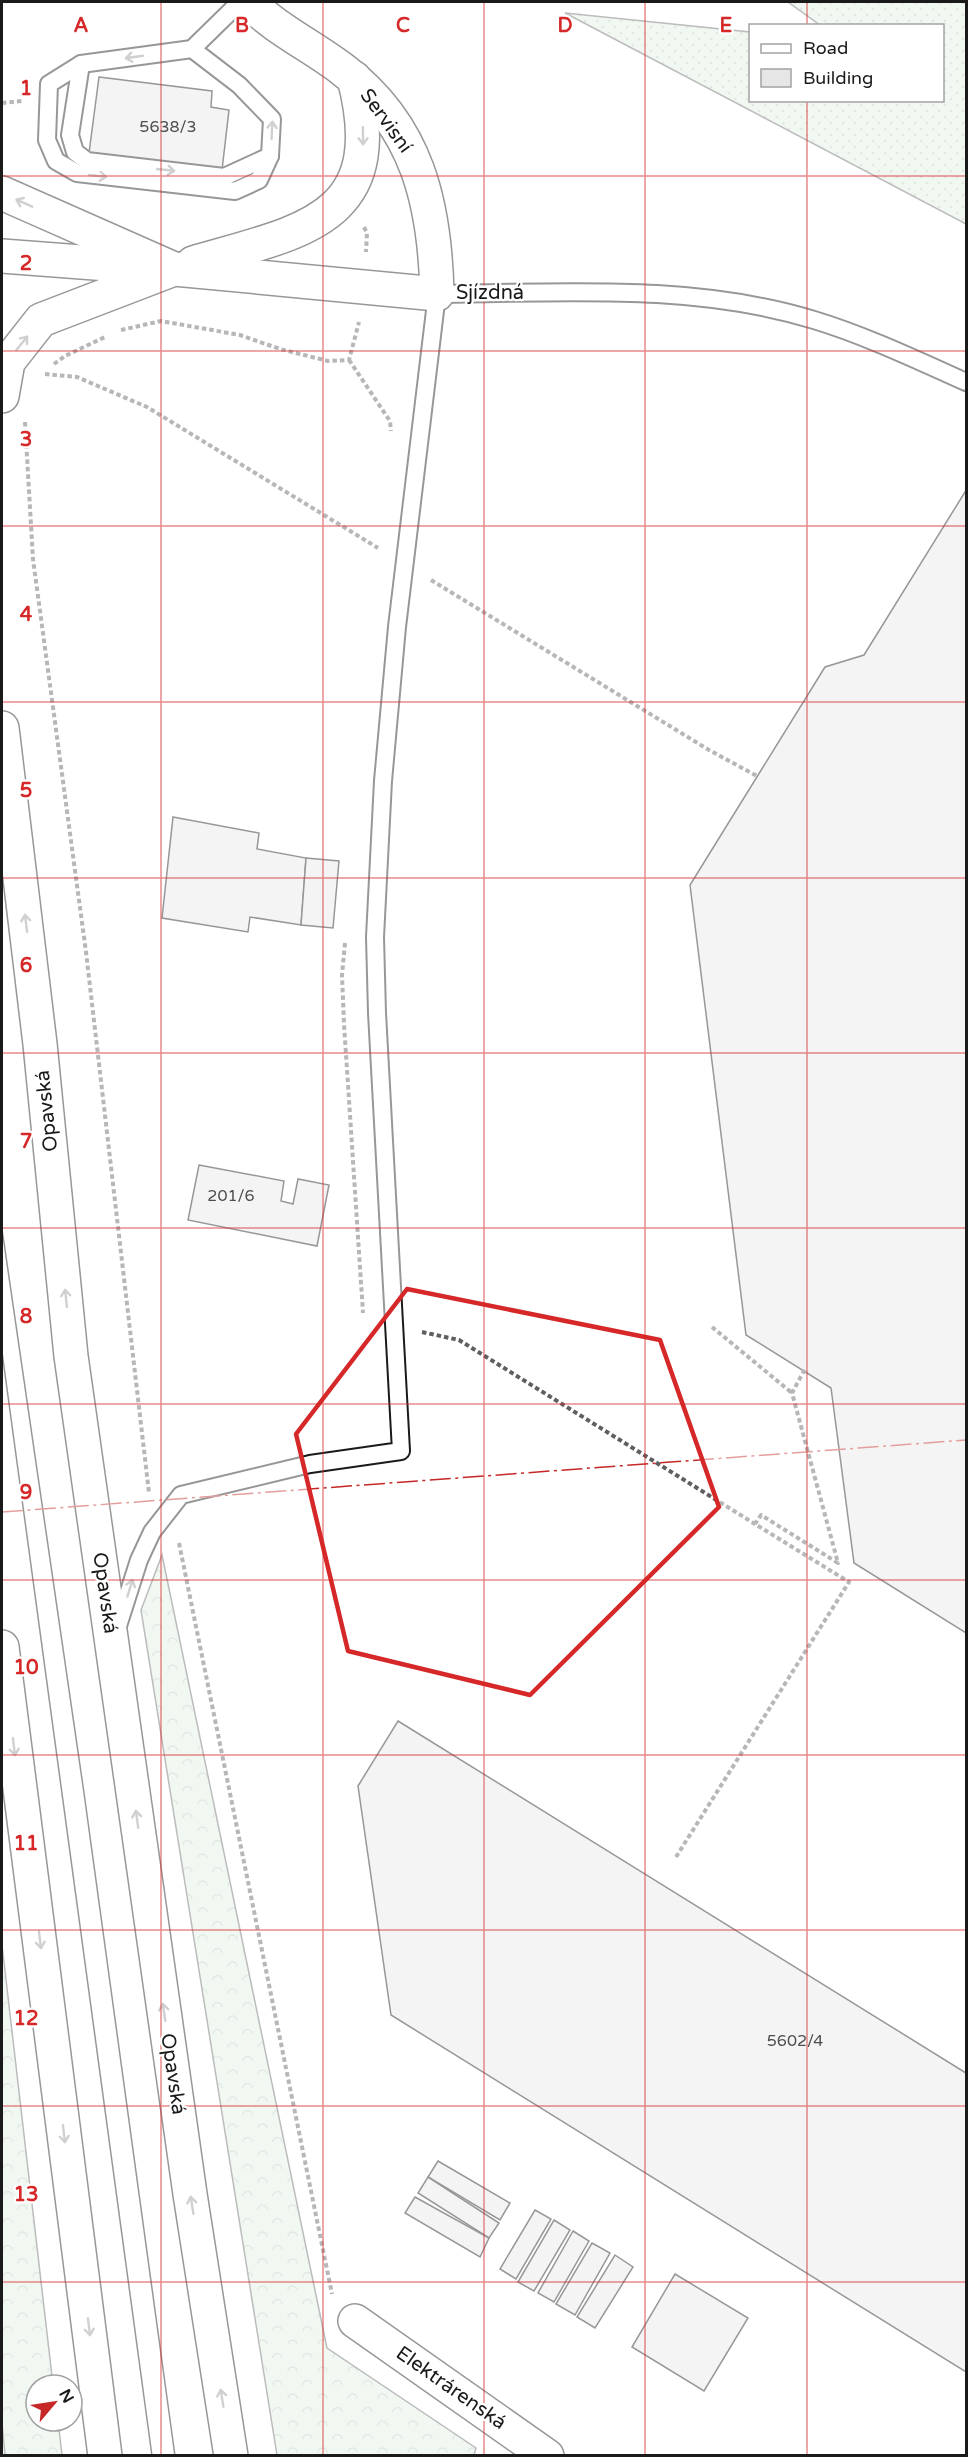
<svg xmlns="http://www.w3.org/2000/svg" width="968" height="2457" font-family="'Varela Round',sans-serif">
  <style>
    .forest { fill: url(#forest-crowns); stroke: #6a6a6a; stroke-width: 1.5 }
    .garden { fill: url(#garden-dots); stroke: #6a6a6a; stroke-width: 1.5 }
    .building { fill: #e6e6e6; stroke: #1a1a1a; stroke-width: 1.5 }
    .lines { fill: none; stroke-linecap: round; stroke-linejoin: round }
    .lane-casing { stroke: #1a1a1a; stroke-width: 20 }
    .street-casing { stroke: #1a1a1a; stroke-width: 36 }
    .secondary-casing { stroke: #1a1a1a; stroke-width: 36 }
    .path { stroke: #5f5f5f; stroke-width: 4; stroke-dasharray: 4.5 3; stroke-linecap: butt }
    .lane { stroke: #fff; stroke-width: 16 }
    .street { stroke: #fff; stroke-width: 33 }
    .secondary { stroke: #fff; stroke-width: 33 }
    .tram { stroke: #1a1a1a; stroke-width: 1.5 }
    .power { stroke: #c62828; stroke-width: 1.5; stroke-dasharray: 21 4.5 3 4.5; stroke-linecap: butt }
    .oneway { stroke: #989898 }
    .marked { fill: none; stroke: #d62828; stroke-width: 4.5; stroke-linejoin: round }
    .grid { fill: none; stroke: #d62828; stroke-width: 1.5; stroke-opacity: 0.55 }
    .labels { text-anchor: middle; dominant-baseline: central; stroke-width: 4.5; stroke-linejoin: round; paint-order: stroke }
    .number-label { font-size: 16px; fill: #4d4d4d }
    .street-label { font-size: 20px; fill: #1a1a1a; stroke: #fff }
    .grid-label { font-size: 20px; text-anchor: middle; font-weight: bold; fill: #d62828; stroke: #fff; stroke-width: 4.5; stroke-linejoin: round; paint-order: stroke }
  </style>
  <defs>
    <pattern id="forest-crowns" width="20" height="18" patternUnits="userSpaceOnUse" patternTransform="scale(1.5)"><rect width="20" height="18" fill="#e0efe3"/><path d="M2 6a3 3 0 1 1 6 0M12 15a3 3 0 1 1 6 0" fill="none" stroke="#c0ccc2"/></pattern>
    <pattern id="garden-dots" width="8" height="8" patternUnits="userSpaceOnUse" patternTransform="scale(1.5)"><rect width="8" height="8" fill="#e0efe3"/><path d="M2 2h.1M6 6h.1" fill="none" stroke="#c0ccc2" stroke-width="1.8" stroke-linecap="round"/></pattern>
  </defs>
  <rect width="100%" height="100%" fill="#fff"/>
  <g class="forest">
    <polygon points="162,1555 327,2348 476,2448 474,2455 277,2455 141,1610"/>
    <polygon points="2,1945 53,2385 36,2385 36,2421 58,2421 62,2455 5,2455 2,2423"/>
  </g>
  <polygon class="garden" points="788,2 966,2 966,224 565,13 750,32 750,100 942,100 942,26 820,25"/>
  <g class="building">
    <polygon points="99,77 212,91 211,107 229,110 222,170 89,153"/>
    <polygon points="965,492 966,493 966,1633 854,1563 831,1388 746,1335 690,885 825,667 864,655"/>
    <polygon points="173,817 259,833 257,849 306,858 301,925 250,917 248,932 162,918"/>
    <polygon points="306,858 339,861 333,928 301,925"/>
    <polygon points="199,1165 284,1181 281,1201 293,1204 298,1179 329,1185 317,1246 188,1220"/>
    <polygon points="398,1721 966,2073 966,2372 391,2015 358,1786"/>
    <polygon points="438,2161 510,2203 500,2220 428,2177"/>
    <polygon points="428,2177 499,2223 489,2238 418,2193"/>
    <polygon points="415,2197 489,2238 480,2257 405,2213"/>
    <polygon points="535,2210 551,2219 516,2279 500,2269"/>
    <polygon points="554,2220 570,2230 534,2291 518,2282"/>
    <polygon points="573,2231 589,2241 554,2302 538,2293"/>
    <polygon points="592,2243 610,2253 575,2315 556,2304"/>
    <polygon points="615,2255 633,2267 595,2328 577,2317"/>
    <polygon points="675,2274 748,2318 704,2391 632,2347"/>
  </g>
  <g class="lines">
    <g class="lane-casing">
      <g id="lane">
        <polyline points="192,49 239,85 272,119 270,156 259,180 235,191 77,173 56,161 47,140 49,84 81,64 192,49 240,2"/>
        <polyline points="81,64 70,135 75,152 87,161 224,177 270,156"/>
        <path d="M 117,1629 L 139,1560 L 152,1532 L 181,1495 L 310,1464 L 401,1451 L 377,1013 L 375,937 L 383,781 L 397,627 L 437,294 C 562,293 693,283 814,320 C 864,335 919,361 966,382"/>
      </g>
    </g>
    <g class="street-casing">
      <g id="street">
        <path d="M 2,256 L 174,269 L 437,294 C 435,205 418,126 342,69 C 312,46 277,30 249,2"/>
        <path d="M 193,263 C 302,231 391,221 354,78"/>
        <polyline points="355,2321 547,2456"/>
      </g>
    </g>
    <g class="secondary-casing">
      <g id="secondary">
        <polyline points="2,193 174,269"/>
        <polyline points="2,396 8,362 41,320 174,269"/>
        <polyline points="2,728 40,1044 71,1356 190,2194 231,2456"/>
        <polyline points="2,1647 105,2456"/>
      </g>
    </g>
    <g class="path">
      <polyline points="2,103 22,101"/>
      <polyline points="364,227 367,233 366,252"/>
      <polyline points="121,330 161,321 240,335 280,349 328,361 349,360 359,322"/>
      <polyline points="349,360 390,421 391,431"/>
      <polyline points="54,364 65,356 105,337"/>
      <polyline points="45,374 77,377 147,407 378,548"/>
      <polyline points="25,422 33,559 86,952 149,1493"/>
      <polyline points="431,580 709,750 757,776"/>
      <polyline points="345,943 342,975 344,1024 363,1313"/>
      <polyline points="712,1327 792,1393"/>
      <polyline points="422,1332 459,1340 755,1524"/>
      <polyline points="179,1543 332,2294"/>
      <polyline points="676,1857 849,1582 755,1524 761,1515 838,1563 792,1393 805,1369"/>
    </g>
    <use href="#lane" class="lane"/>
    <use href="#street" class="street"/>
    <use href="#secondary" class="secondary"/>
    <g class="tram">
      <polyline points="2,1229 84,1793 175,2456"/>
      <polyline points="2,1352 152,2456"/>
    </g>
    <polyline class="power" points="2,1512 966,1440"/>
  </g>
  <defs><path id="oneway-shaft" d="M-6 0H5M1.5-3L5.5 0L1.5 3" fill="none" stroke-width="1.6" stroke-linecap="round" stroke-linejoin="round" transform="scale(1.5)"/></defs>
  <g class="oneway">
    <use href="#oneway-shaft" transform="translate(134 57) rotate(172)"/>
    <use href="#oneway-shaft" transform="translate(272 130) rotate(-87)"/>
    <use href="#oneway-shaft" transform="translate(363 136) rotate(89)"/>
    <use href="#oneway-shaft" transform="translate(166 170) rotate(6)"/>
    <use href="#oneway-shaft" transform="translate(98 176) rotate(6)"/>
    <use href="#oneway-shaft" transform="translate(24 203) rotate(-156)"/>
    <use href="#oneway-shaft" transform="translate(22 343) rotate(-51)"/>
    <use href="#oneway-shaft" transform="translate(26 923) rotate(-97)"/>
    <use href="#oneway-shaft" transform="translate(66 1298) rotate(-96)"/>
    <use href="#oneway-shaft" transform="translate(130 1588) rotate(-73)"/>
    <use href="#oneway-shaft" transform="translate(14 1747) rotate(83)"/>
    <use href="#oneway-shaft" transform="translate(137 1819) rotate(-98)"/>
    <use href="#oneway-shaft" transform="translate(40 1940) rotate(83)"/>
    <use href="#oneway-shaft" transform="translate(164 2012) rotate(-98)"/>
    <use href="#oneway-shaft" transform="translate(64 2134) rotate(83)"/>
    <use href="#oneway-shaft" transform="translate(192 2205) rotate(-99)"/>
    <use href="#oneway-shaft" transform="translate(89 2327) rotate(83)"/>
    <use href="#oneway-shaft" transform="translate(222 2398) rotate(-99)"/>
  </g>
  <path d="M0 0H968V2457H0ZM 407,1289 L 660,1340 L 719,1507 L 530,1695 L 348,1651 L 296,1434 Z" fill="#fff" fill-opacity=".55" fill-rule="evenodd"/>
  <path class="marked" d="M 407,1289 L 660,1340 L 719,1507 L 530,1695 L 348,1651 L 296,1434 Z"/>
  <path class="grid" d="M 161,2 L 161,2456M 323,2 L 323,2456M 484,2 L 484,2456M 645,2 L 645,2456M 807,2 L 807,26M 807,100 L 807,2456M 2,176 L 966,176M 2,351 L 966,351M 2,526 L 966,526M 2,702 L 966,702M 2,878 L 966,878M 2,1053 L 966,1053M 2,1228 L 966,1228M 2,1404 L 966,1404M 2,1580 L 966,1580M 2,1755 L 966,1755M 2,1930 L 966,1930M 2,2106 L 966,2106M 2,2282 L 966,2282"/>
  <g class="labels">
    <g class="number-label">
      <text x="168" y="127">5638/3</text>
      <text x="231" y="1196">201/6</text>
      <text x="795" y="2041">5602/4</text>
    </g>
    <g class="street-label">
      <text transform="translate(386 121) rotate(54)">Servisní</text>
      <text x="490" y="293">Sjízdná</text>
      <text transform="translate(47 1111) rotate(-96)">Opavská</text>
      <text transform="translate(105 1593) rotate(82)">Opavská</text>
      <text transform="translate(173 2074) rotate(82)">Opavská</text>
      <text transform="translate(451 2388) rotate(35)">Elektrárenská</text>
    </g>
  </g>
  <g class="grid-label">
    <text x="81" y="32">A</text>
    <text x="242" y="32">B</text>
    <text x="403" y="32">C</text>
    <text x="565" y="32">D</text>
    <text x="726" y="32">E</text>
    <text x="26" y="95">1</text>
    <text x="26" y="270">2</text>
    <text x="26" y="446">3</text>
    <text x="26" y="621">4</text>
    <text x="26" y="797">5</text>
    <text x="26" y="972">6</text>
    <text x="26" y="1148">7</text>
    <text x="26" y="1323">8</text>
    <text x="26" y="1499">9</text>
    <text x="26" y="1674">10</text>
    <text x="26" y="1850">11</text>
    <text x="26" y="2025">12</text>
    <text x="26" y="2201">13</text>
  </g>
  <rect width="968" height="2457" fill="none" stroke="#1a1a1a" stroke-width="6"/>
  <rect x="749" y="24" width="195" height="78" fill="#ffffff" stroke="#a3a3a3" stroke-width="1.5"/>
  <rect x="761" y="44" width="30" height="9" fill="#ffffff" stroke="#a3a3a3" stroke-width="1.5"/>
  <text x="803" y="54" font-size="18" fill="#1a1a1a">Road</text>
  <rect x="761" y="69" width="30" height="18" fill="#e6e6e6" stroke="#a3a3a3" stroke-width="1.5"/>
  <text x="803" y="84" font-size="18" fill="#1a1a1a">Building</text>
  <g transform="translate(54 2403) rotate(61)"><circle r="28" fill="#ffffff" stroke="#a3a3a3" stroke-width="1.5"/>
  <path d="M0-4.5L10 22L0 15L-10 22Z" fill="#c62828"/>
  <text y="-9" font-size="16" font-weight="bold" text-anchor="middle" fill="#1a1a1a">N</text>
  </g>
</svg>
